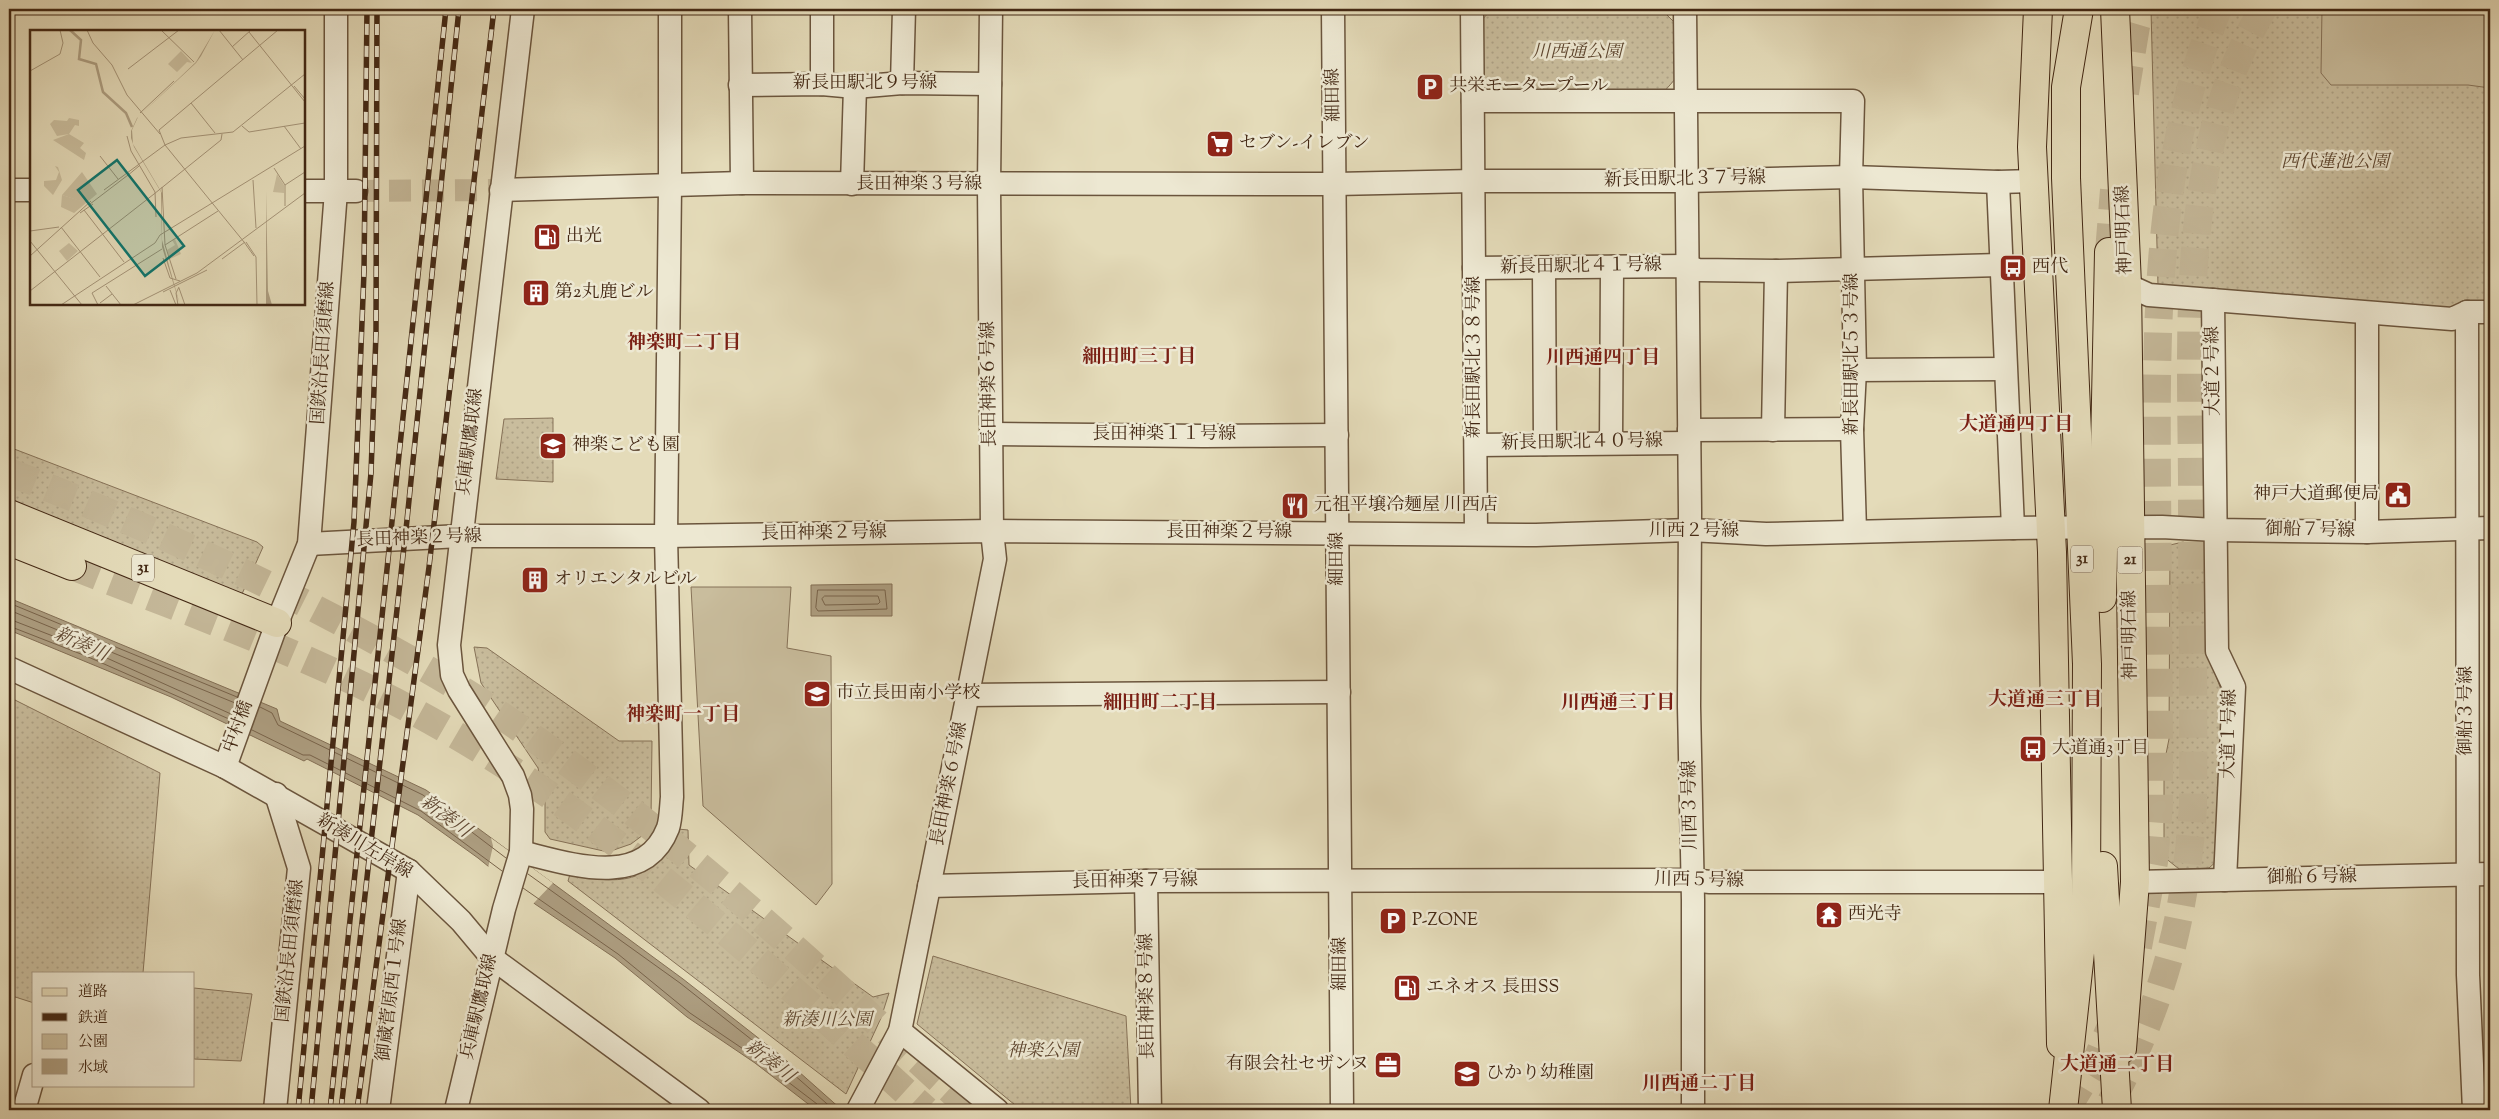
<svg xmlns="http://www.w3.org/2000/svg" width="2499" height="1119" font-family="'Sorts Mill Goudy','Noto Serif JP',serif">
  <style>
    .green { fill: url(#green-dots); stroke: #867258 }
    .pitch { fill: #c9bd9d; stroke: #867258 }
    .water { fill: #ad9e81; stroke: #836f55 }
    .pier { fill: #e4dbb9 }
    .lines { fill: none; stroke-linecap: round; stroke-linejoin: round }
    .shore { stroke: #78634a; stroke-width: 1 }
    .minor-tunnel { stroke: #c4b798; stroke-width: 22; stroke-dasharray: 22 11; stroke-linecap: butt }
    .highway-tunnel { stroke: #c4b798; stroke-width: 28; stroke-dasharray: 28 14; stroke-linecap: butt }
    .minor-casing { stroke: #6b553d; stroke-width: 25 }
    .major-casing { stroke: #432814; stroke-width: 30 }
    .highway-casing { stroke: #432814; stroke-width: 30 }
    .minor { stroke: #ede8d2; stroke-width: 22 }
    .major { stroke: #e4dbb9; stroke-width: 28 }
    .highway { stroke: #e4dbb9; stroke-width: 28 }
    .rail-casing { stroke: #432814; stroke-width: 5.5 }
    .rail { stroke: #ede8d2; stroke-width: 4; stroke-dasharray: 11; stroke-linecap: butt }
    .labels { text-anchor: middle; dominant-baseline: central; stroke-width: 5; stroke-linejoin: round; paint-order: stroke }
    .shield { fill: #ede8d2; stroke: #76624d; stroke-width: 1 }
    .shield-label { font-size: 16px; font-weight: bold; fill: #432814 }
    .park-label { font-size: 18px; font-style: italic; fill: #5e462f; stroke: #ede8d2 }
    .street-label { font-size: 18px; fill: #432814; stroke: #ede8d2 }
    .poi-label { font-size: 18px; fill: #432814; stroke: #ede8d2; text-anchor: start }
    .neighbourhood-label { font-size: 19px; font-weight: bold; fill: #7a1f14; stroke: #ede8d2 }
    .water-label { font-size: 19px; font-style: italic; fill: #634b35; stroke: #ede8d2 }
    .inset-river { fill: none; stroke: #ad9e81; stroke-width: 2.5 }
    .inset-road { fill: none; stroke: #a49377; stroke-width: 1 }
    .view { fill: #0f766e; fill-opacity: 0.15; stroke: #0f766e; stroke-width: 2.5 }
    .inset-edge { fill: none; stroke: #432814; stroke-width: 2.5 }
  </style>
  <defs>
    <pattern id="green-dots" width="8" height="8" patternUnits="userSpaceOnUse" patternTransform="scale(1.25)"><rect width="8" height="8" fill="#c9bd9d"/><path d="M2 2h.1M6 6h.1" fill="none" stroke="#aea286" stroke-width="1.8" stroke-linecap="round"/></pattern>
  </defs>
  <rect width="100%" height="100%" fill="#e4dbb9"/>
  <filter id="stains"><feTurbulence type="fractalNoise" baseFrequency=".004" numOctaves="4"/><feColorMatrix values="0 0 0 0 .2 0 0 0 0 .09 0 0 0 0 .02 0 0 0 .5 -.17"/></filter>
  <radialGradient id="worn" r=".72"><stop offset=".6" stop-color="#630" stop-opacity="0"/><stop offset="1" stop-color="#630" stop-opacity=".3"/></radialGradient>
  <g class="green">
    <polygon points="2151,9 2490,9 2490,320 2158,286"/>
    <polygon points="1490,11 1664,12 1675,23 1676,78 1663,93 1490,94 1479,84 1480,22"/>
    <polygon points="553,418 553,482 496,479 504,419"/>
    <polygon points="9,447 257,542 263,547 242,594 9,505"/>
    <polygon points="2183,542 2201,548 2204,560 2207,651 2224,698 2219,859 2209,868 2179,869 2164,857 2164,764 2169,739 2170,545"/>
    <polygon points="474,647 487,648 619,741 652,741 651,819 643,835 631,844 608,852 550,839 545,832 545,799 538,768 481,683"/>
    <polygon points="9,697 160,773 143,973 34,973 34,1003 9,995"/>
    <path d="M 678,829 L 688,830 L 689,865 L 873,997 L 889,993 L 881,1018 L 846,1094 L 568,881 L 570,874 C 623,886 654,883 678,829 Z"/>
    <polygon points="933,956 1126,1016 1131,1110 1021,1110 917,1024"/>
    <polygon points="194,988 252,994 241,1061 194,1059"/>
  </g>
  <g class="pitch">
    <polygon points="2322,9 2490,9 2490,88 2468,85 2331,85 2321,73"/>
    <polygon points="691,587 791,587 787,648 831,656 832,884 816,905 703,806"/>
  </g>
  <g class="water">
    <polygon points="892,584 892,616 811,616 811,585"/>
    <polygon points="9,598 277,709 280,721 426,790 683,979 780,1055 842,1110 816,1110 755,1063 687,1017 615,958 535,904 478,858 418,815 307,759 304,761 171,697 9,630"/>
  </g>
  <polygon class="pier" points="491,838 553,883 532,905 488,868 493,846"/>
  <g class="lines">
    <g class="shore">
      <polygon points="818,590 885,590 887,609 818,611 816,608"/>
      <polygon points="825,596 878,596 880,602 878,604 825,605 822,599"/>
      <polyline points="9,603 237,697"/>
      <polyline points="9,610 235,703"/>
      <polyline points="9,619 89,650 231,714"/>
      <polyline points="9,626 86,656 229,719"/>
      <polyline points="260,707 272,713 278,725 423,795 506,858"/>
      <polyline points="252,730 303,755 310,755 421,811 502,871"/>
      <polyline points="528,874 680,983 776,1059 834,1110"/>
      <polyline points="523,888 618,954 690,1013 758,1059 817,1104 819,1110"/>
    </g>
    <polyline class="minor-tunnel" points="356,191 501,190"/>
    <g class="highway-tunnel">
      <polyline points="2125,93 2136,26 2141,9"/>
      <polyline points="2109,252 2114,190"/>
      <path d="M 9,472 C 122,516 232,565 339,621 C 393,650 446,678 496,712 C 668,828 820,970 972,1110"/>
      <path d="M 72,566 C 180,609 290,648 394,701 C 594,804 760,960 926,1110"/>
      <path d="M 2138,947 L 2154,862 L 2159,804 C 2159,698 2158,592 2157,485 C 2156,324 2155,160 2218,9"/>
      <path d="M 2111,1102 C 2164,1001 2185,919 2193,806 C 2194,698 2192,589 2192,481 C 2191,324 2180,150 2263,9"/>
      <polyline points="2066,1110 2098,1057 2115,1016"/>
    </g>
    <g class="minor-casing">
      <g id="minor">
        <polyline points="740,9 742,183"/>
        <polyline points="822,9 822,84"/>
        <polyline points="1333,9 1342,1110"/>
        <polyline points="1472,9 1476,534"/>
        <polyline points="1685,9 1690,512 1689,706 1693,900 1693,1110"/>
        <polyline points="902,83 904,9"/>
        <polyline points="740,85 822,84 855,87 902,83 990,84"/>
        <polyline points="1473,101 1853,101 1851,177 1855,370 1852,429 1855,531"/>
        <polyline points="1998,182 2013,528"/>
        <polyline points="852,184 855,87"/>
        <polyline points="9,190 31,190"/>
        <polyline points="501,190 742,183 1336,184 1473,181 1686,181 1851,177 1998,182 2034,181"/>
        <polyline points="304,191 356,191"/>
        <polyline points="1474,268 1687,266 1698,270 1776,271 2000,265"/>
        <polyline points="1544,269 1545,444"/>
        <polyline points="2127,285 2149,295 2452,319 2467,312 2490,312"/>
        <polyline points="2213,300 2217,651 2234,687 2225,880"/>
        <polyline points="2467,312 2468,975 2474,1110"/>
        <polyline points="1855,370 2005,369"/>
        <polyline points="1689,430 1852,429"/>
        <polyline points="1773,430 1776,271"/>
        <polyline points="991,434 1204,436 1337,435"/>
        <polyline points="1611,442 1612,267"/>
        <polyline points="1476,445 1689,443"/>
        <polyline points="2367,532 2367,313"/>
        <polyline points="309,544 460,536 666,536 992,531 1536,535 1690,530 1766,534 2013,528 2162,527 2215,530 2367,532 2490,528"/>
        <polyline points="9,668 225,767 409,871 461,921 492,958 699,1110"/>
        <polyline points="968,695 1339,692"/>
        <polyline points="225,767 277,623 309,544 336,191 336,9"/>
        <path d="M 521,852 C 570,864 644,890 668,828 C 671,819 671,806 672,797 L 666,536 L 670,186 L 670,9"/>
        <polyline points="1146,881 1150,1110"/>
        <polyline points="2135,882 2490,874"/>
        <polyline points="929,886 1146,881 1692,880 1710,882 2057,882"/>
        <polyline points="900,1031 997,1110"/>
        <polyline points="24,1110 34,1075"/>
        <polyline points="275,1110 299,868 276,794"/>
        <polyline points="378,1110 409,871"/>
        <polyline points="456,1110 504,909 521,852 522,809 520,795 513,776 459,690 452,675 449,645 523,9"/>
        <polyline points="858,1110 900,1031 995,559 992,531 989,185 991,9"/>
      </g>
    </g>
    <g class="major-casing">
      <g id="major">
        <polyline points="2038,9 2032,147 2052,552 2061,1044"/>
        <polyline points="2115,9 2127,285 2135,882 2122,1049"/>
      </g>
    </g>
    <g class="highway-casing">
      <g id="highway">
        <polyline points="9,514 277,623"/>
        <polyline points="9,541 72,566"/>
        <polyline points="2102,598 2109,252"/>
        <polyline points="2103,866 2117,1110"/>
        <polyline points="2063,1110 2086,897 2087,664 2066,178 2066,87 2079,9"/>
      </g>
    </g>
    <use href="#minor" class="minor"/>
    <use href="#major" class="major"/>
    <use href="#highway" class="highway"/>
    <g class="rail-casing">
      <g id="rail">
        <polyline points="298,1110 354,522 364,272 367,9"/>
        <polyline points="311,1110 371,473 376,333 377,9"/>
        <polyline points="330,1110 446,9"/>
        <polyline points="341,1110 407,520 459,9"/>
        <polyline points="357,1110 429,567 494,9"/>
      </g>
    </g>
    <use href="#rail" class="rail"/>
  </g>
  <defs>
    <g id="parking-square" transform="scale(1.4375)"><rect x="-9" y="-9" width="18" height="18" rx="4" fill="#8f2418" stroke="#ede8d2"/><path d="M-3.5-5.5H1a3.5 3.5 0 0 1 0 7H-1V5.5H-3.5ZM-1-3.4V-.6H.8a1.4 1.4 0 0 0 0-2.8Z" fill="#fff"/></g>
    <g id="supermarket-square" transform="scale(1.4375)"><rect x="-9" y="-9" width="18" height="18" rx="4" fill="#8f2418" stroke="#ede8d2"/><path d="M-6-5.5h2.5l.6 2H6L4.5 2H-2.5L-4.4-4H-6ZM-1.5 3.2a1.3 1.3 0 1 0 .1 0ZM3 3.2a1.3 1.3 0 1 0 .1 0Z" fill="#fff"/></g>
    <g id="fuel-square" transform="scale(1.4375)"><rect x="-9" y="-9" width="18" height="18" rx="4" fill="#8f2418" stroke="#ede8d2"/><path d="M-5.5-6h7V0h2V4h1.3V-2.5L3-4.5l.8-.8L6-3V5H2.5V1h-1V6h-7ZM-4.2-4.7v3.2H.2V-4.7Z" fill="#fff"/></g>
    <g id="bus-square" transform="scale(1.4375)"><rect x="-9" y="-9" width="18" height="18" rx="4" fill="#8f2418" stroke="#ede8d2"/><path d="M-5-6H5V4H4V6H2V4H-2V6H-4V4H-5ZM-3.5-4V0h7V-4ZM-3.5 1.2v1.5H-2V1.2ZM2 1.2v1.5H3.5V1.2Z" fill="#fff"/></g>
    <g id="building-square" transform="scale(1.4375)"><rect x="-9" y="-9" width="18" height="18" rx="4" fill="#8f2418" stroke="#ede8d2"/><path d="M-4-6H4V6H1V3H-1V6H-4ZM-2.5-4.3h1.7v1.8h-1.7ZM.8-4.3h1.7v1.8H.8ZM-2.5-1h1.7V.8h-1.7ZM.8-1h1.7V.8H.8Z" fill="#fff"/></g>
    <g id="school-square" transform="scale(1.4375)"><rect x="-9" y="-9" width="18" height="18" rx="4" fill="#8f2418" stroke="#ede8d2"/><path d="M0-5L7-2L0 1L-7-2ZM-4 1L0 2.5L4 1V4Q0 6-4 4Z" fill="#fff"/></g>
    <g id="civic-square" transform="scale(1.4375)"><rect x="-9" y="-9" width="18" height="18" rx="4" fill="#8f2418" stroke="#ede8d2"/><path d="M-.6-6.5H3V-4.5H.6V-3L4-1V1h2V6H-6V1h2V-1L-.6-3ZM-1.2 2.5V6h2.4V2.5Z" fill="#fff"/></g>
    <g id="restaurant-square" transform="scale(1.4375)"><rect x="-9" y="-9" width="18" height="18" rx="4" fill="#8f2418" stroke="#ede8d2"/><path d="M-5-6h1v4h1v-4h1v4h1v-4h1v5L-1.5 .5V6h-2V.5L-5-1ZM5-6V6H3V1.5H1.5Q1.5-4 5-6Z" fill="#fff"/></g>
    <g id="temple-square" transform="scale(1.4375)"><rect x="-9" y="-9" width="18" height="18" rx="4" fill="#8f2418" stroke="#ede8d2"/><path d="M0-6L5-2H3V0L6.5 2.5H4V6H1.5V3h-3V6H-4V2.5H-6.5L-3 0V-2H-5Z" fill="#fff"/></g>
    <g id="office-square" transform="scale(1.4375)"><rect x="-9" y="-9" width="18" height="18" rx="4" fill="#8f2418" stroke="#ede8d2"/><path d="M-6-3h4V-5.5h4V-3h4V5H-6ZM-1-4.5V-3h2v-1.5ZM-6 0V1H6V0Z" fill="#fff"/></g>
  </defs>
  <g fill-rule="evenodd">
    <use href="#parking-square" x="1430" y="87"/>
    <use href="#supermarket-square" x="1220" y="144"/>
    <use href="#fuel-square" x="547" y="237"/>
    <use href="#bus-square" x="2013" y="268"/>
    <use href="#building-square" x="536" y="293"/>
    <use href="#school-square" x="553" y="446"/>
    <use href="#civic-square" x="2398" y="495"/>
    <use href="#restaurant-square" x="1295" y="506"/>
    <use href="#building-square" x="535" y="580"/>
    <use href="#school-square" x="817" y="694"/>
    <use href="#bus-square" x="2033" y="749"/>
    <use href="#temple-square" x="1829" y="915"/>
    <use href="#parking-square" x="1393" y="921"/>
    <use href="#fuel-square" x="1407" y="988"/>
    <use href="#office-square" x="1388" y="1065"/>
    <use href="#school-square" x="1467" y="1074"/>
  </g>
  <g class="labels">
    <g class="shield">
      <rect x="2071" y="545.5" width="22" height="27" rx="4"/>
      <rect x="2117.5" y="546.5" width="25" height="27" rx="4"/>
      <rect x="132" y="554.5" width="22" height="27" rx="4"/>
    </g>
    <g class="shield-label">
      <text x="2082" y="559">31</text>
      <text x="2130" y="560">21</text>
      <text x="143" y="568">31</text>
    </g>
    <g class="park-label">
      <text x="1577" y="53">川西通公園</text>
      <text x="2335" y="163">西代蓮池公園</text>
      <text x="827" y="1021">新湊川公園</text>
      <text x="1043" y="1052">神楽公園</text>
    </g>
    <g class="street-label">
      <text x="865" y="84">新長田駅北９号線</text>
      <text transform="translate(1334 95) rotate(-91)">細田線</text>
      <text transform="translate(1685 180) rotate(-1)">新長田駅北３７号線</text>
      <text x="919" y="185">長田神楽３号線</text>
      <text transform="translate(2125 230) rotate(-92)">神戸明石線</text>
      <text transform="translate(1581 267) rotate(-1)">新長田駅北４１号線</text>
      <text transform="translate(324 353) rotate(-86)">国鉄沿長田須磨線</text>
      <text transform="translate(1853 354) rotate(-90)">新長田駅北５３号線</text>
      <text transform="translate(1475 357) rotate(-90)">新長田駅北３８号線</text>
      <text transform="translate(2214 371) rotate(-91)">大道２号線</text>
      <text transform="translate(990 384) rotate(-91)">長田神楽６号線</text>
      <text x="1164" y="435">長田神楽１１号線</text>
      <text transform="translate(471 442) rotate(-83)">兵庫駅鷹取線</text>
      <text transform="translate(1582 443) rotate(-1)">新長田駅北４０号線</text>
      <text transform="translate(2310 531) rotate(1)">御船７号線</text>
      <text x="1694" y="532">川西２号線</text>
      <text x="1229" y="533">長田神楽２号線</text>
      <text transform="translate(824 534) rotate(-1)">長田神楽２号線</text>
      <text transform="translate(419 539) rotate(-2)">長田神楽２号線</text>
      <text transform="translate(1338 559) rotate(-90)">細田線</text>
      <text transform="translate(2131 635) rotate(-91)">神戸明石線</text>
      <text transform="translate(2467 711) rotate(-90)">御船３号線</text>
      <text transform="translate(239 727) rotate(-70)">中村橋</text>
      <text transform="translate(2230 734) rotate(-89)">大道１号線</text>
      <text transform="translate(950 784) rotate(-79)">長田神楽６号線</text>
      <text transform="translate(1691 805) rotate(-91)">川西３号線</text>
      <text transform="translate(364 847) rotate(31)">新湊川左岸線</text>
      <text transform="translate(2312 878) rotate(-1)">御船６号線</text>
      <text transform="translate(1699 881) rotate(1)">川西５号線</text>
      <text transform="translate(1135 882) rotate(-1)">長田神楽７号線</text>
      <text transform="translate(291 951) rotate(-84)">国鉄沿長田須磨線</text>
      <text transform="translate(1341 964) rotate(-90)">細田線</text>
      <text transform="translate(393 990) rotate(-83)">御蔵菅原西１号線</text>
      <text transform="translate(1148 996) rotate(-91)">長田神楽８号線</text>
      <text transform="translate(480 1007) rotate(-77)">兵庫駅鷹取線</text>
    </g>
    <g class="poi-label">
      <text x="1449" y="87">共栄モータープール</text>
      <text x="1239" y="144">セブン-イレブン</text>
      <text x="566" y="237">出光</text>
      <text x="2032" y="268">西代</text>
      <text x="555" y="293">第2丸鹿ビル</text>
      <text x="572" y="446">神楽こども園</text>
      <text x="2379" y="495" text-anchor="end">神戸大道郵便局</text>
      <text x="1314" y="506">元祖平壌冷麺屋 川西店</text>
      <text x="554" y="580">オリエンタルビル</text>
      <text x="836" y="694">市立長田南小学校</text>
      <text x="2052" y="749">大道通3丁目</text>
      <text x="1848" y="915">西光寺</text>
      <text x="1412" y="921">P-ZONE</text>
      <text x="1426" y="988">エネオス 長田SS</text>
      <text x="1369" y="1065" text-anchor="end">有限会社セザンヌ</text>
      <text x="1486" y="1074">ひかり幼稚園</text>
    </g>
    <g class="neighbourhood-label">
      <text x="684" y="343">神楽町二丁目</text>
      <text x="1139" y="357">細田町三丁目</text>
      <text x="1603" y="358">川西通四丁目</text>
      <text x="2016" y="425">大道通四丁目</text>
      <text x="2045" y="700">大道通三丁目</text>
      <text x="1160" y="703">細田町二丁目</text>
      <text x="1618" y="703">川西通三丁目</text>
      <text x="683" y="715">神楽町一丁目</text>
      <text x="2117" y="1065">大道通二丁目</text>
      <text x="1699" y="1084">川西通二丁目</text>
    </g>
    <g class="water-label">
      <text transform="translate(81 645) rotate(24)">新湊川</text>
      <text transform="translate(445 817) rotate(37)">新湊川</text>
      <text transform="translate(769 1062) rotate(38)">新湊川</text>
    </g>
  </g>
  <g transform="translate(30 30)">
    <rect width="275" height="275" fill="#e4dbb9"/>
    <path d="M 39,104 L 54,113 L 50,118 L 56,123 L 54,130 L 23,110 ZM 52,142 L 67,164 L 56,173 L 32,165 ZM 247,144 L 254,155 L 254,163 L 243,162 ZM 145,209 L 151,224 L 140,229 L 137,220 L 145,215 L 142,210 ZM 39,213 L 48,221 L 37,231 L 29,221 Z" fill="#c9bd9d"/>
    <path d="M 25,136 L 28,137 L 32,150 L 23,165 L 14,156 L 14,151 L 26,150 L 29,142 Z" fill="#c9bd9d"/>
    <path d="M 151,21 L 162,33 L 157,32 L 147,42 L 138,34 ZM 39,88 L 49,90 L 49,96 L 45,95 L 39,104 L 27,106 L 20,94 L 24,90 L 37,91 ZM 32,165 L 55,172 L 56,173 L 44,183 L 31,177 Z" fill="#c9bd9d"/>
    <path d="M 185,0 L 171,26 L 166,33 L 108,87 L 102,100 L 103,114 L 132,163 L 132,210 L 150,275 L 132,217 L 131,162 L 104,117 L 101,108 L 101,101 L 107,88 L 166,32 ZM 236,161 L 238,261 L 242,275 L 236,275 Z" fill="#ad9e81"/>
    <path class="inset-river" d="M 40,0 L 51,10 L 49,29 L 66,34 L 73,62 L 96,83 L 102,97"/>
    <path class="inset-road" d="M 57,0 L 63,13 L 82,35 L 97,65 L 130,104M 131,0 L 164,32M 189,0 L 213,30M 219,2 L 275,72M 202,17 L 221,0M 98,39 L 149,0M 0,41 L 30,24 L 33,13 L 30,0M 264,56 L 275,69M 161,73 L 185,103M 110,83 L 144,51M 212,96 L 219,102 L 275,93M 254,96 L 271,119M 97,106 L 101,121 L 125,162 L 126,187M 70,126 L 88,149M 244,138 L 255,155M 97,146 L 109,136M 223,150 L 226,198M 132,157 L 135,215 L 146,249M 74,160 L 135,115 L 129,100 L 248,0M 60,174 L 98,145M 255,176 L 255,155 L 275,142M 54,180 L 94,232M 50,183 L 63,174M 31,197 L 70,247M 0,201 L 29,197M 0,211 L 52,275M 214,212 L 224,226M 214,212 L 135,115 L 151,108 L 203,102 L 275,44M 216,212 L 226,227 L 227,275M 135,215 L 188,181M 0,226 L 61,171M 133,228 L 140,248 L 150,251M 192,229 L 215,212M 76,256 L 91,275M 149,258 L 155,275M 140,260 L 146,275M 0,261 L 124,164 L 191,110 L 192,104M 133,262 L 177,240M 70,273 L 82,264M 31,275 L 125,213 L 130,205 L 275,116M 68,275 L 62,263 L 132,219M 103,275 L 167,243 L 275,163M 148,275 L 146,263 L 149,257"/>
    <path class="view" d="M 87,130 L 154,216 L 115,246 L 48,160 Z"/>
    <rect width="275" height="275" class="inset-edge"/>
  </g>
  <rect width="2499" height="1119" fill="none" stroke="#e4dbb9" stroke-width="30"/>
  <rect x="10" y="10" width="2479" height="1099" fill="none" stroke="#432814" stroke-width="2.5"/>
  <rect x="15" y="15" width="2469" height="1089" fill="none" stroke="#432814"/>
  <rect x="32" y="972" width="162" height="115" fill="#ede8d2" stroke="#a99b86"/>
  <rect x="42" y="988" width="25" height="8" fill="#e4dbb9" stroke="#a99b86"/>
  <text x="78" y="996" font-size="15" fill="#432814">道路</text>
  <rect x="42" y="1013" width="25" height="8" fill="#432814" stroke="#a99b86"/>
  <text x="78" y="1022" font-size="15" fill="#432814">鉄道</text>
  <rect x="42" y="1034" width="25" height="15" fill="#c9bd9d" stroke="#a99b86"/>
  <text x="78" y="1046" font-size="15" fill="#432814">公園</text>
  <rect x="42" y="1059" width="25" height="15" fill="#ad9e81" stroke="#a99b86"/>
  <text x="78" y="1072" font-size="15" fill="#432814">水域</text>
  <rect width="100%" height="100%" filter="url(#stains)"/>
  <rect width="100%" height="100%" fill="url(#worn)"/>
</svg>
